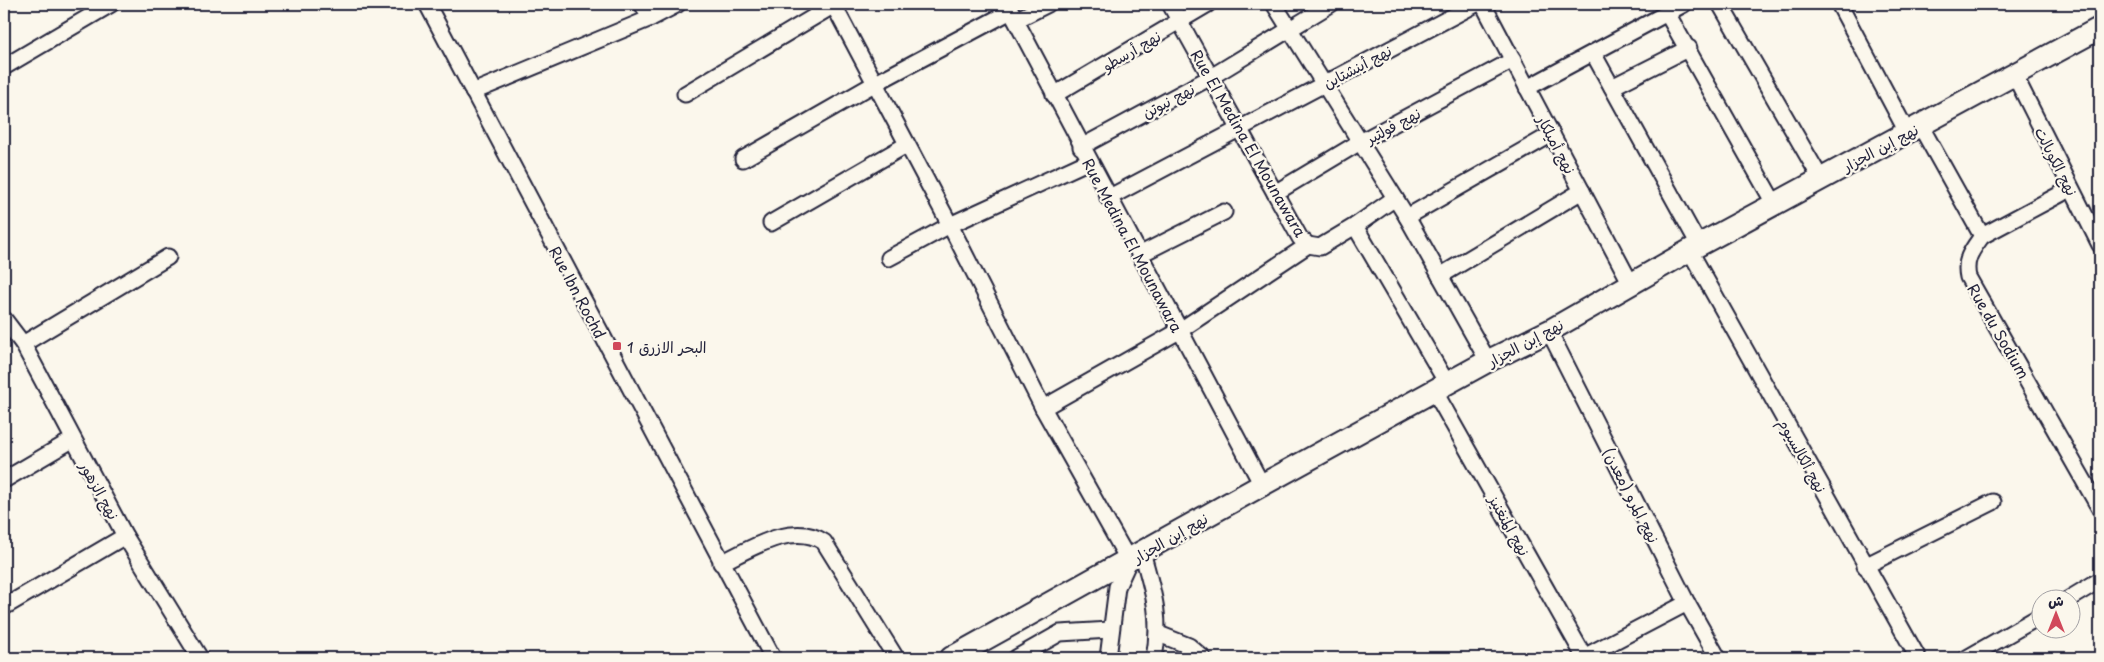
<svg xmlns="http://www.w3.org/2000/svg" width="2104" height="662" font-family="'Playpen Sans','Playpen Sans Arabic',sans-serif">
  <style>
    .lines { fill: none; stroke-linecap: round; stroke-linejoin: round }
    .street-casing { stroke: #22223b; stroke-width: 19 }
    .secondary-casing { stroke: #22223b; stroke-width: 25 }
    .street { stroke: #fbf7ec; stroke-width: 15 }
    .secondary { stroke: #fbf7ec; stroke-width: 21 }
    .poi-dot { fill: #d1495b; stroke: #fbf7ec; stroke-width: 2 }
    .labels { text-anchor: middle; dominant-baseline: central; stroke-width: 4.5; stroke-linejoin: round; paint-order: stroke }
    .street-label { font-size: 15px; fill: #22223b; stroke: #fbf7ec }
    .poi-label { font-size: 15px; fill: #22223b; stroke: #fbf7ec; text-anchor: start }
  </style>
  <rect width="100%" height="100%" fill="#fbf7ec"/>
  <filter id="ink" filterUnits="userSpaceOnUse"><feTurbulence type="fractalNoise" baseFrequency=".02" numOctaves="2"/><feDisplacementMap in="SourceGraphic" scale="10" xChannelSelector="R" yChannelSelector="G"/><feConvolveMatrix kernelMatrix="1 2 1 2 8 2 1 2 1" color-interpolation-filters="sRGB"/></filter>
  <g filter="url(#ink)">
    <g class="lines">
      <g class="street-casing">
        <g id="street">
          <polyline points="427,4 773,658"/>
          <polyline points="642,4 651,18"/>
          <polyline points="833,4 950,225 1043,408 1129,561 1117,587 1108,658"/>
          <polyline points="1007,4 1262,485"/>
          <polyline points="1170,4 1300,238 1308,245 1320,247 1355,226 1395,198"/>
          <polyline points="1274,4 1407,217 1488,361"/>
          <polyline points="1483,4 1631,284"/>
          <polyline points="1720,4 1821,179"/>
          <polyline points="1839,4 1907,132"/>
          <polyline points="1667,13 1775,205"/>
          <polyline points="1016,20 1048,4"/>
          <polyline points="1593,53 1699,245"/>
          <polyline points="4,67 111,4"/>
          <polyline points="2015,76 2100,245"/>
          <polyline points="1612,87 1689,48"/>
          <polyline points="1527,88 1684,4"/>
          <polyline points="473,92 651,18 678,4"/>
          <polyline points="685,94 834,5"/>
          <polyline points="1054,95 1208,4"/>
          <path d="M 1920,125 L 1982,236 C 1972,250 1964,259 1968,277 L 2100,509"/>
          <polyline points="1081,147 1211,77 1331,4"/>
          <polyline points="743,159 874,84 1011,11"/>
          <polyline points="1275,193 1360,142 1513,60"/>
          <polyline points="1108,198 1476,4"/>
          <polyline points="1407,217 1552,134"/>
          <polyline points="771,223 906,145"/>
          <polyline points="1355,226 1448,385"/>
          <polyline points="1982,236 2070,189"/>
          <polyline points="1690,251 1918,658"/>
          <polyline points="1139,255 1224,212"/>
          <polyline points="889,258 950,225 1089,161"/>
          <polyline points="1440,276 1582,191"/>
          <polyline points="4,319 23,344 125,536 200,658"/>
          <polyline points="1549,331 1687,603 1718,658"/>
          <polyline points="23,344 168,257"/>
          <polyline points="1435,392 1585,658"/>
          <polyline points="1043,408 1179,331 1308,245"/>
          <polyline points="4,480 72,440"/>
          <path d="M 1142,552 C 1153,591 1162,618 1154,658"/>
          <path d="M 721,563 C 750,549 793,521 824,542 L 896,658"/>
          <polyline points="1865,566 1993,502"/>
          <polyline points="2067,600 2100,580"/>
          <polyline points="4,607 125,536"/>
          <polyline points="1159,634 1189,646 1203,658"/>
          <polyline points="1584,657 1687,603"/>
          <polyline points="1016,658 1060,633 1110,630"/>
          <polyline points="1967,658 2042,615"/>
        </g>
      </g>
      <g class="secondary-casing">
        <polyline id="secondary" points="951,658 1262,485 1488,361 1549,331 1699,245 2100,28"/>
      </g>
      <use href="#street" class="street"/>
      <use href="#secondary" class="secondary"/>
    </g>
  </g>
  <rect class="poi-dot" x="612" y="341" width="10" height="10" rx="2.5"/>
  <g class="labels">
    <g class="street-label">
      <text transform="translate(1131 50) rotate(-30)">نهج أرسطو</text>
      <text transform="translate(1357 66) rotate(-28)">نهج أينشتاين</text>
      <text transform="translate(1168 100) rotate(-28)">نهج نيوتن</text>
      <text transform="translate(1393 125) rotate(-28)">نهج فولتير</text>
      <text transform="translate(1249 143) rotate(60)">Rue El Medina El Mounawara</text>
      <text transform="translate(1557 144) rotate(62)">نهج أميلكار</text>
      <text transform="translate(1880 147) rotate(-28)">نهج إبن الجزار</text>
      <text transform="translate(2057 161) rotate(63)">نهج الكوبالت</text>
      <text transform="translate(1133 245) rotate(62)">Rue Medina El Mounawara</text>
      <text transform="translate(578 292) rotate(62)">Rue Ibn Rochd</text>
      <text transform="translate(1999 331) rotate(60)">Rue du Sodium</text>
      <text transform="translate(1525 342) rotate(-28)">نهج إبن الجزار</text>
      <text transform="translate(1803 455) rotate(61)">نهج ألكالسيوم</text>
      <text transform="translate(100 490) rotate(61)">نهج الزهور</text>
      <text transform="translate(1632 495) rotate(63)">نهج المرو (معدن)</text>
      <text transform="translate(1510 525) rotate(61)">نهج المنغنيز</text>
      <text transform="translate(1170 537) rotate(-30)">نهج إبن الجزار</text>
    </g>
    <g class="poi-label">
      <text x="627" y="346">1 البحر الازرق</text>
    </g>
  </g>
  <rect width="2104" height="662" fill="none" stroke="#fbf7ec" stroke-width="20"/>
  <rect x="10" y="10" width="2084" height="642" fill="none" stroke="#22223b" stroke-width="2" filter="url(#ink)"/>
  <g transform="translate(2056 614)"><circle r="24" fill="#fbf7ec" stroke="#a4a2a5"/>
  <path d="M0-4L9 19L0 12L-9 19Z" fill="#d1495b"/>
  <text y="-8" font-size="14" font-weight="bold" text-anchor="middle" fill="#22223b">ش</text>
  </g>
</svg>
